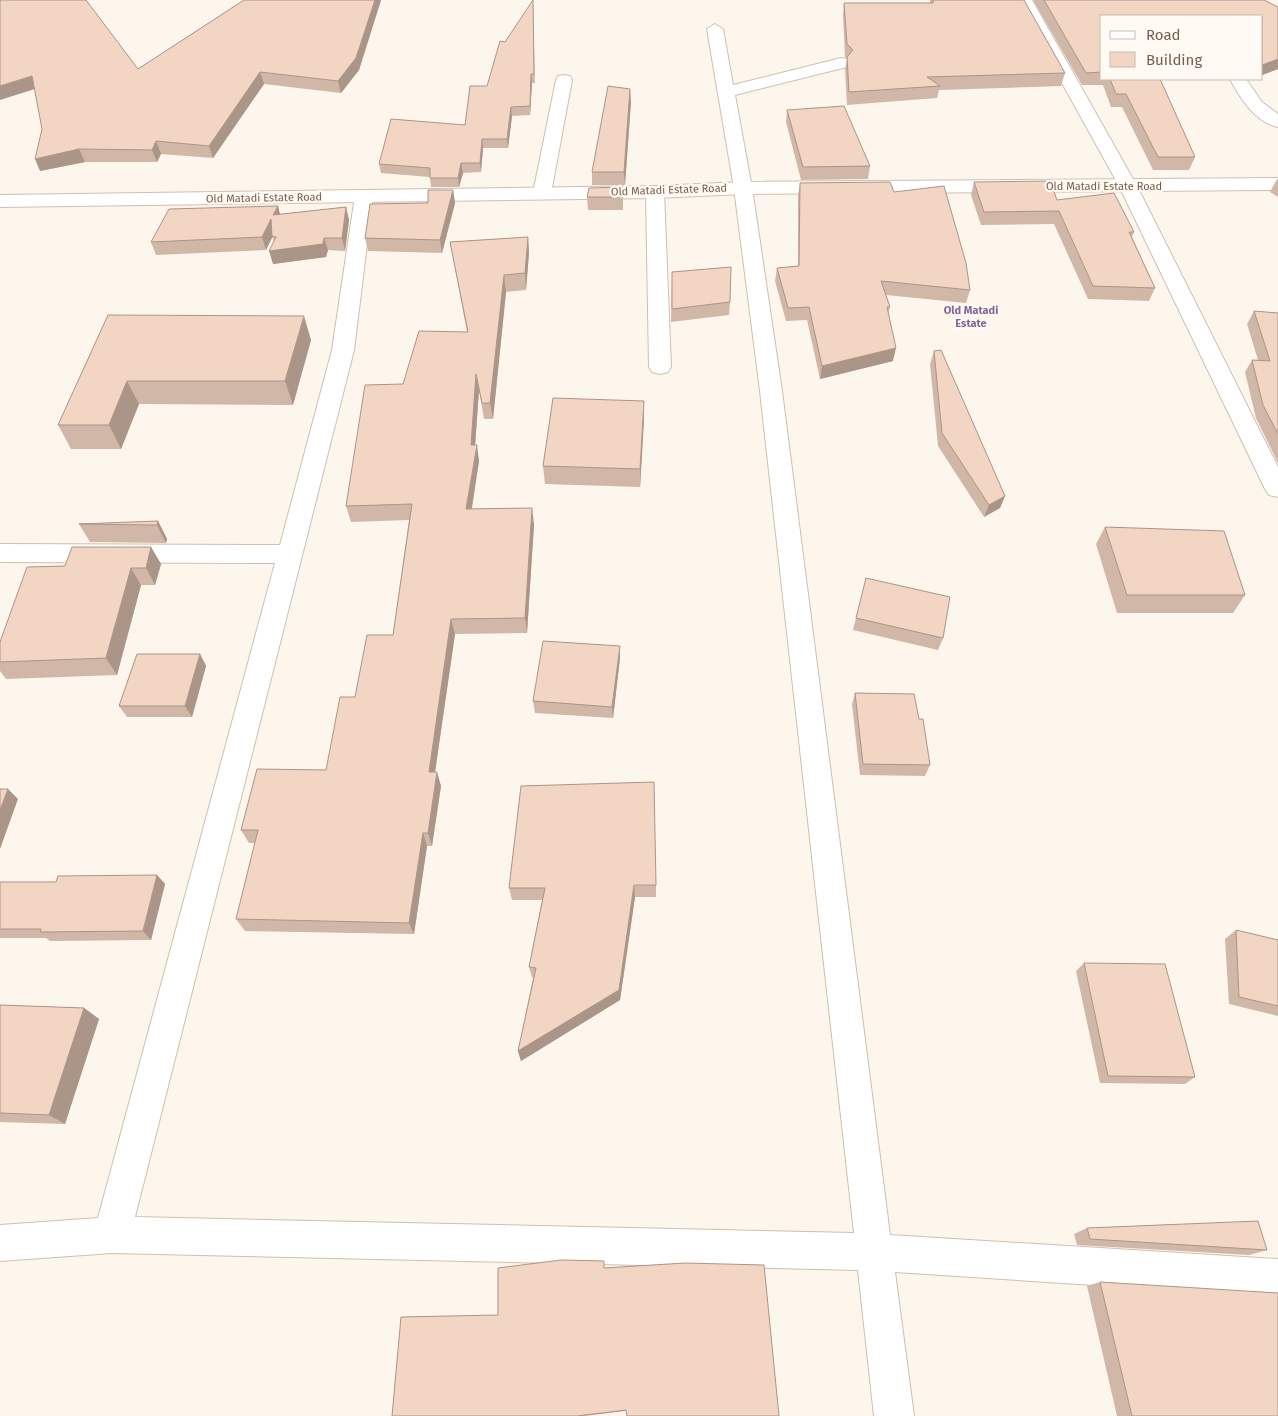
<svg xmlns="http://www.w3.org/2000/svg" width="1278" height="1416" font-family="'Fira Sans',sans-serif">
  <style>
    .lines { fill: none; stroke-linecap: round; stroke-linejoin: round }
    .minor-casing { stroke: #d1beb0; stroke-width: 2 }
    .tertiary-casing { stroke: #d1beb0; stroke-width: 2 }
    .minor { fill: #fff; fill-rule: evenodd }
    .tertiary { fill: #fff; fill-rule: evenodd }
    .wall { fill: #d1b7a8 }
    .shaded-wall { fill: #aa9588 }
    .building { fill: #f3d5c3; stroke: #aa9588 }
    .labels { text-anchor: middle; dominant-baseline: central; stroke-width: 4.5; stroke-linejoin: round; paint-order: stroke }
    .far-street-label { font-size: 11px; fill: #7a5c4d; stroke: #fffaf3 }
    .far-neighbourhood-label { font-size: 11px; font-weight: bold; fill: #846695; stroke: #fffaf3 }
  </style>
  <rect width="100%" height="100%" fill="#fdf6ec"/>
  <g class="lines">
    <g class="minor-casing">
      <g id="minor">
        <polygon points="1016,0 1032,0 1137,186 1278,467 1278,497 1269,495 1265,489 1119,186"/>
        <polygon points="715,24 723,29 733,85 841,58 847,59 849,63 847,67 735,95 752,188 782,391 890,1235 1278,1259 1278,1297 895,1272 914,1416 874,1416 858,1270 112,1253 0,1261 0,1225 98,1218 275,563 0,562 0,544 280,545 332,350 355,196 357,192 371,192 373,196 354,350 135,1217 854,1233 760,391 734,188 707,29"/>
        <polygon points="564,75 570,76 572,80 551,193 549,197 535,197 533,193 556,80 558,76"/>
        <path d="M 1230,79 L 1246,79 L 1262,102 L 1278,114 L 1278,127 C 1255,122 1240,98 1230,79 Z"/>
        <polygon points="655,186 662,188 664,192 671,367 668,372 660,374 652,372 649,367 646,192 648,188"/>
      </g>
    </g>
    <g class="tertiary-casing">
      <polygon id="tertiary" points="1278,178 1278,190 743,194 655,198 0,207 0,195 655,186 743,182"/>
    </g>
    <use href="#minor" class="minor"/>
    <use href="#tertiary" class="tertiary"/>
  </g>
  <g class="wall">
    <polygon points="0,0 138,69 244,0 381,0 359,70 341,93 264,84 213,158 161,154 157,162 85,162 40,171 42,129 35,89"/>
    <polygon points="930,0 1024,0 1065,73 1061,86 939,90 937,98 847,105 845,69 847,59 845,57 843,15 844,3 930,3"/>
    <polygon points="1033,0 1264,0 1278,69 1262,75 1262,16 1102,16 1102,79 1160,79 1195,157 1189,170 1153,170 1122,107 1111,107 1103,85 1082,85"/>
    <polygon points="533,8 535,83 532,83 530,115 512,116 508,148 483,148 481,172 463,173 459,187 431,187 430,177 381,173 379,164 465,125 487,86 505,42"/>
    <polygon points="631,101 625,185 592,185 592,172"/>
    <polygon points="787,110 870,166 868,179 801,180 786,122"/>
    <polygon points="1277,179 1278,179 1278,197 1270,192"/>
    <polygon points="974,182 1057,200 1134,232 1132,237 1155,288 1149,301 1088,299 1054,224 981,225 971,195"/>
    <polygon points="800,183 894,192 970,290 966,303 886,295 890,307 888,314 893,361 820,379 807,320 786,321 775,281 777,268 798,266 798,195"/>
    <polygon points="623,187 623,210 588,210 587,197"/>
    <polygon points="453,190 455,203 442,253 368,251 365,238 428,203"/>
    <polygon points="278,206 280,214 346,207 349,220 345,251 328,250 326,257 273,264 274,241 272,237 266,250 156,255 151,242"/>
    <polygon points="528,237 529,253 526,290 506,292 493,419 484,419 479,390 475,445 479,461 472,509 534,524 527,633 455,634 435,772 441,786 432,846 427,846 414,934 245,931 236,919 255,843 249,843 241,830 326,770 355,697 393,635 409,520 351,522 346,506 403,384 467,332 450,242"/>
    <polygon points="672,272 730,302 729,315 671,322"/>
    <polygon points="1254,311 1278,313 1278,463 1256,418 1245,372 1252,360 1258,360 1247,324"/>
    <polygon points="108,315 311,340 293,405 139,404 121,449 71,449 58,425"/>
    <polygon points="934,351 1005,496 1000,508 984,517 938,446 930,364"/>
    <polygon points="644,419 640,487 545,484 543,466"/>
    <polygon points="158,521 167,539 166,543 90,542 79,524"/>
    <polygon points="1105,527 1245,595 1233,613 1117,613 1096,544"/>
    <polygon points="151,547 161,564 155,585 141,585 117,675 6,679 0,671 0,642 65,566"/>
    <polygon points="866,578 943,638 938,650 853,630"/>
    <polygon points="200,654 206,666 192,717 127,717 119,706"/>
    <polygon points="620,658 613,718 535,713 533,701"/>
    <polygon points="855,693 919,719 930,765 925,776 860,775 852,704"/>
    <polygon points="157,875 165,884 151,940 50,941 46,938 0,938 0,882 56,882"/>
    <polygon points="656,885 656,897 635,897 620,1000 521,1061 518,1051 533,978 532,977 529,967 542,900 512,900 509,888"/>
    <polygon points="1236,930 1278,940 1278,1016 1229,1004 1225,939"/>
    <polygon points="1084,963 1195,1077 1185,1084 1100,1083 1076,971"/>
    <polygon points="0,1005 84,1008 99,1019 65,1124 0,1122"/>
    <polygon points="1087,1228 1267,1250 1249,1255 1077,1245 1074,1234"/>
    <polygon points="561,1260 626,1411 585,1416 392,1416 498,1315"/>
    <polygon points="1100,1282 1278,1416 1117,1416 1087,1286"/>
  </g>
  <g class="shaded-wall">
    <polygon points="375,0 381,0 359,70 341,93 338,81"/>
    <polygon points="1278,59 1278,69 1262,75 1262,65"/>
    <polygon points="260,72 264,84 213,158 209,146"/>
    <polygon points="531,74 532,83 530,115 530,106"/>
    <polygon points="32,76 38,88 0,100 0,86"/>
    <polygon points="630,89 631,101 625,185 624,172"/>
    <polygon points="511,107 512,116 508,148 507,139"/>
    <polygon points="482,139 483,148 481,172 480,163"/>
    <polygon points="156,141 161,154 157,162 152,150"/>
    <polygon points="79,149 85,162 40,171 35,159"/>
    <polygon points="461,163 463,173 459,187 458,178"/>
    <polygon points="453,190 455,203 442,253 440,240"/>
    <polygon points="278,206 281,219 273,215"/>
    <polygon points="346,207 349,220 345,251 342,238"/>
    <polygon points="271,219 275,232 266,250 262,237"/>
    <polygon points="528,237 529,253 526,290 525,273"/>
    <polygon points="324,238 328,250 326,257 273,264 269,251"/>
    <polygon points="504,275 506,292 493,419 490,403"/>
    <polygon points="304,316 311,340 293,405 285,381"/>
    <polygon points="896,348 893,361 820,379 822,366"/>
    <polygon points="476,374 479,390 474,461 471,445"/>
    <polygon points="127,381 139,404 121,449 109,425"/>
    <polygon points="644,401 644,419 640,487 640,469"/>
    <polygon points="477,445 479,461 469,524 466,509"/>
    <polygon points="1005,496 1000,508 984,517 989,505"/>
    <polygon points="532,508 534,524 527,633 525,618"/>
    <polygon points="158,521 167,539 166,543 157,525"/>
    <polygon points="151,547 161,564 155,585 146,568"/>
    <polygon points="131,568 141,585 117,675 106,658"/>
    <polygon points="451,619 455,634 433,786 429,772"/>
    <polygon points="620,646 620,658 613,718 612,707"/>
    <polygon points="200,654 206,666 192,717 185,706"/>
    <polygon points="437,772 441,786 432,846 428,833"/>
    <polygon points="8,789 18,799 0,849 0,810"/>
    <polygon points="423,833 427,846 414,934 409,923"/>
    <polygon points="157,875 165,884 151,940 143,931"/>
    <polygon points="634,885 635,897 620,1000 521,1061 518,1051"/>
    <polygon points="84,1008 99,1019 65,1124 49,1115"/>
  </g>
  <g class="building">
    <polygon points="0,0 86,0 138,69 244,0 375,0 356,58 338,81 260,72 209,146 156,141 152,150 79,149 35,159 42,129 32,76 0,86"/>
    <polygon points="533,0 534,74 531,74 530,106 511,107 507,139 482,139 480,163 461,163 458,178 430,178 430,168 379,164 391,119 465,125 470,86 487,86 500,41 505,42"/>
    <polygon points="933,0 1024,0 1065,73 927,77 940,86 849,92 847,57 853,50 847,44 844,3 933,3"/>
    <polygon points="1044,0 1264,0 1278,7 1278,59 1262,65 1262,16 1102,16 1102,72 1086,73"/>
    <polygon points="1110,79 1160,79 1195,157 1158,157 1126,94 1116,94"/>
    <polygon points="608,86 630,89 624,172 592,172"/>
    <polygon points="844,106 870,166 803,167 787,110"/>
    <polygon points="1050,181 1057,200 1114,193 1134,232 1129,232 1155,288 1093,286 1059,211 984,212 974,182"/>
    <polygon points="890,182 894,192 944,186 966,263 970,290 881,281 890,307 887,307 896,348 822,366 809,307 788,308 777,268 799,266 800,183"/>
    <polygon points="623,187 623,197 587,197 589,188"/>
    <polygon points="428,190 453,190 440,240 365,238 370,204 428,203"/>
    <polygon points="278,206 273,215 346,207 342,238 324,238 323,244 269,251 276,237 272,236 271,219 262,237 151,242 169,209"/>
    <polygon points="528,237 525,273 504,275 490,403 482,403 476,374 471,445 477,445 466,509 532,508 525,618 451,619 429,772 437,772 428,833 423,833 409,923 236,919 258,830 241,830 257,769 326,770 340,697 355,697 367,635 393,635 412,504 346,506 365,385 403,384 419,331 468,332 450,242"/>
    <polygon points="731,267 730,302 672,309 672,272"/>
    <polygon points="1254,311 1278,313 1278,434 1263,405 1252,360 1270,361"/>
    <polygon points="108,315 304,316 285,381 127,381 109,425 58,425"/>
    <polygon points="941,350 1005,496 989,505 942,433 934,351"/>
    <polygon points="553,398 644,401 640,469 543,466"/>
    <polygon points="158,521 157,525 79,524"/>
    <polygon points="1105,527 1224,531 1245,595 1127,595"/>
    <polygon points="72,547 151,547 146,568 131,568 106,658 0,662 0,642 27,567 65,566"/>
    <polygon points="866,578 950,597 943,638 856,618"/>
    <polygon points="543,641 620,646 612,707 533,701"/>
    <polygon points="137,654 200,654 185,706 119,706"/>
    <polygon points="855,693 914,694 919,719 923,719 930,765 863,764"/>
    <polygon points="654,782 656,885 634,885 619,990 518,1051 536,968 529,967 545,888 509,888 521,786"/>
    <polygon points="0,789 8,789 0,810"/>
    <polygon points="157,875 143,931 40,932 41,929 0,929 0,882 56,882 58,876"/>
    <polygon points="1236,930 1278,940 1278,1006 1239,997"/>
    <polygon points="1084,963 1165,964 1195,1077 1108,1076"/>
    <polygon points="0,1005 84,1008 49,1115 0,1113"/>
    <polygon points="1258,1221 1267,1250 1090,1239 1087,1228"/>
    <polygon points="561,1260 604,1261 604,1268 685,1263 764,1265 779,1416 627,1416 626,1410 577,1416 392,1416 401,1317 498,1315 498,1268"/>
    <polygon points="1100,1282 1278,1293 1278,1416 1132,1416"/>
  </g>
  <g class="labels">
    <g class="far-street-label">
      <text x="1104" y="186">Old Matadi Estate Road</text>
      <text transform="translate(669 190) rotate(-2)">Old Matadi Estate Road</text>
      <text transform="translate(264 198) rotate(-1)">Old Matadi Estate Road</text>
    </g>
    <g class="far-neighbourhood-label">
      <text x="971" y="310">Old Matadi<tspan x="971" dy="13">Estate</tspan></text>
    </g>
  </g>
  <rect x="1100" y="15" width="162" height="65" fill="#fffaf3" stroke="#cabbb1"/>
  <rect x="1110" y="31" width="25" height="8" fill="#ffffff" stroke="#cabbb1"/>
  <text x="1146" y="40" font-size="15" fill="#7a5c4d">Road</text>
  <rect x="1110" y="52" width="25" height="15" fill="#f3d5c3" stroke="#cabbb1"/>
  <text x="1146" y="65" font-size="15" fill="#7a5c4d">Building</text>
</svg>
